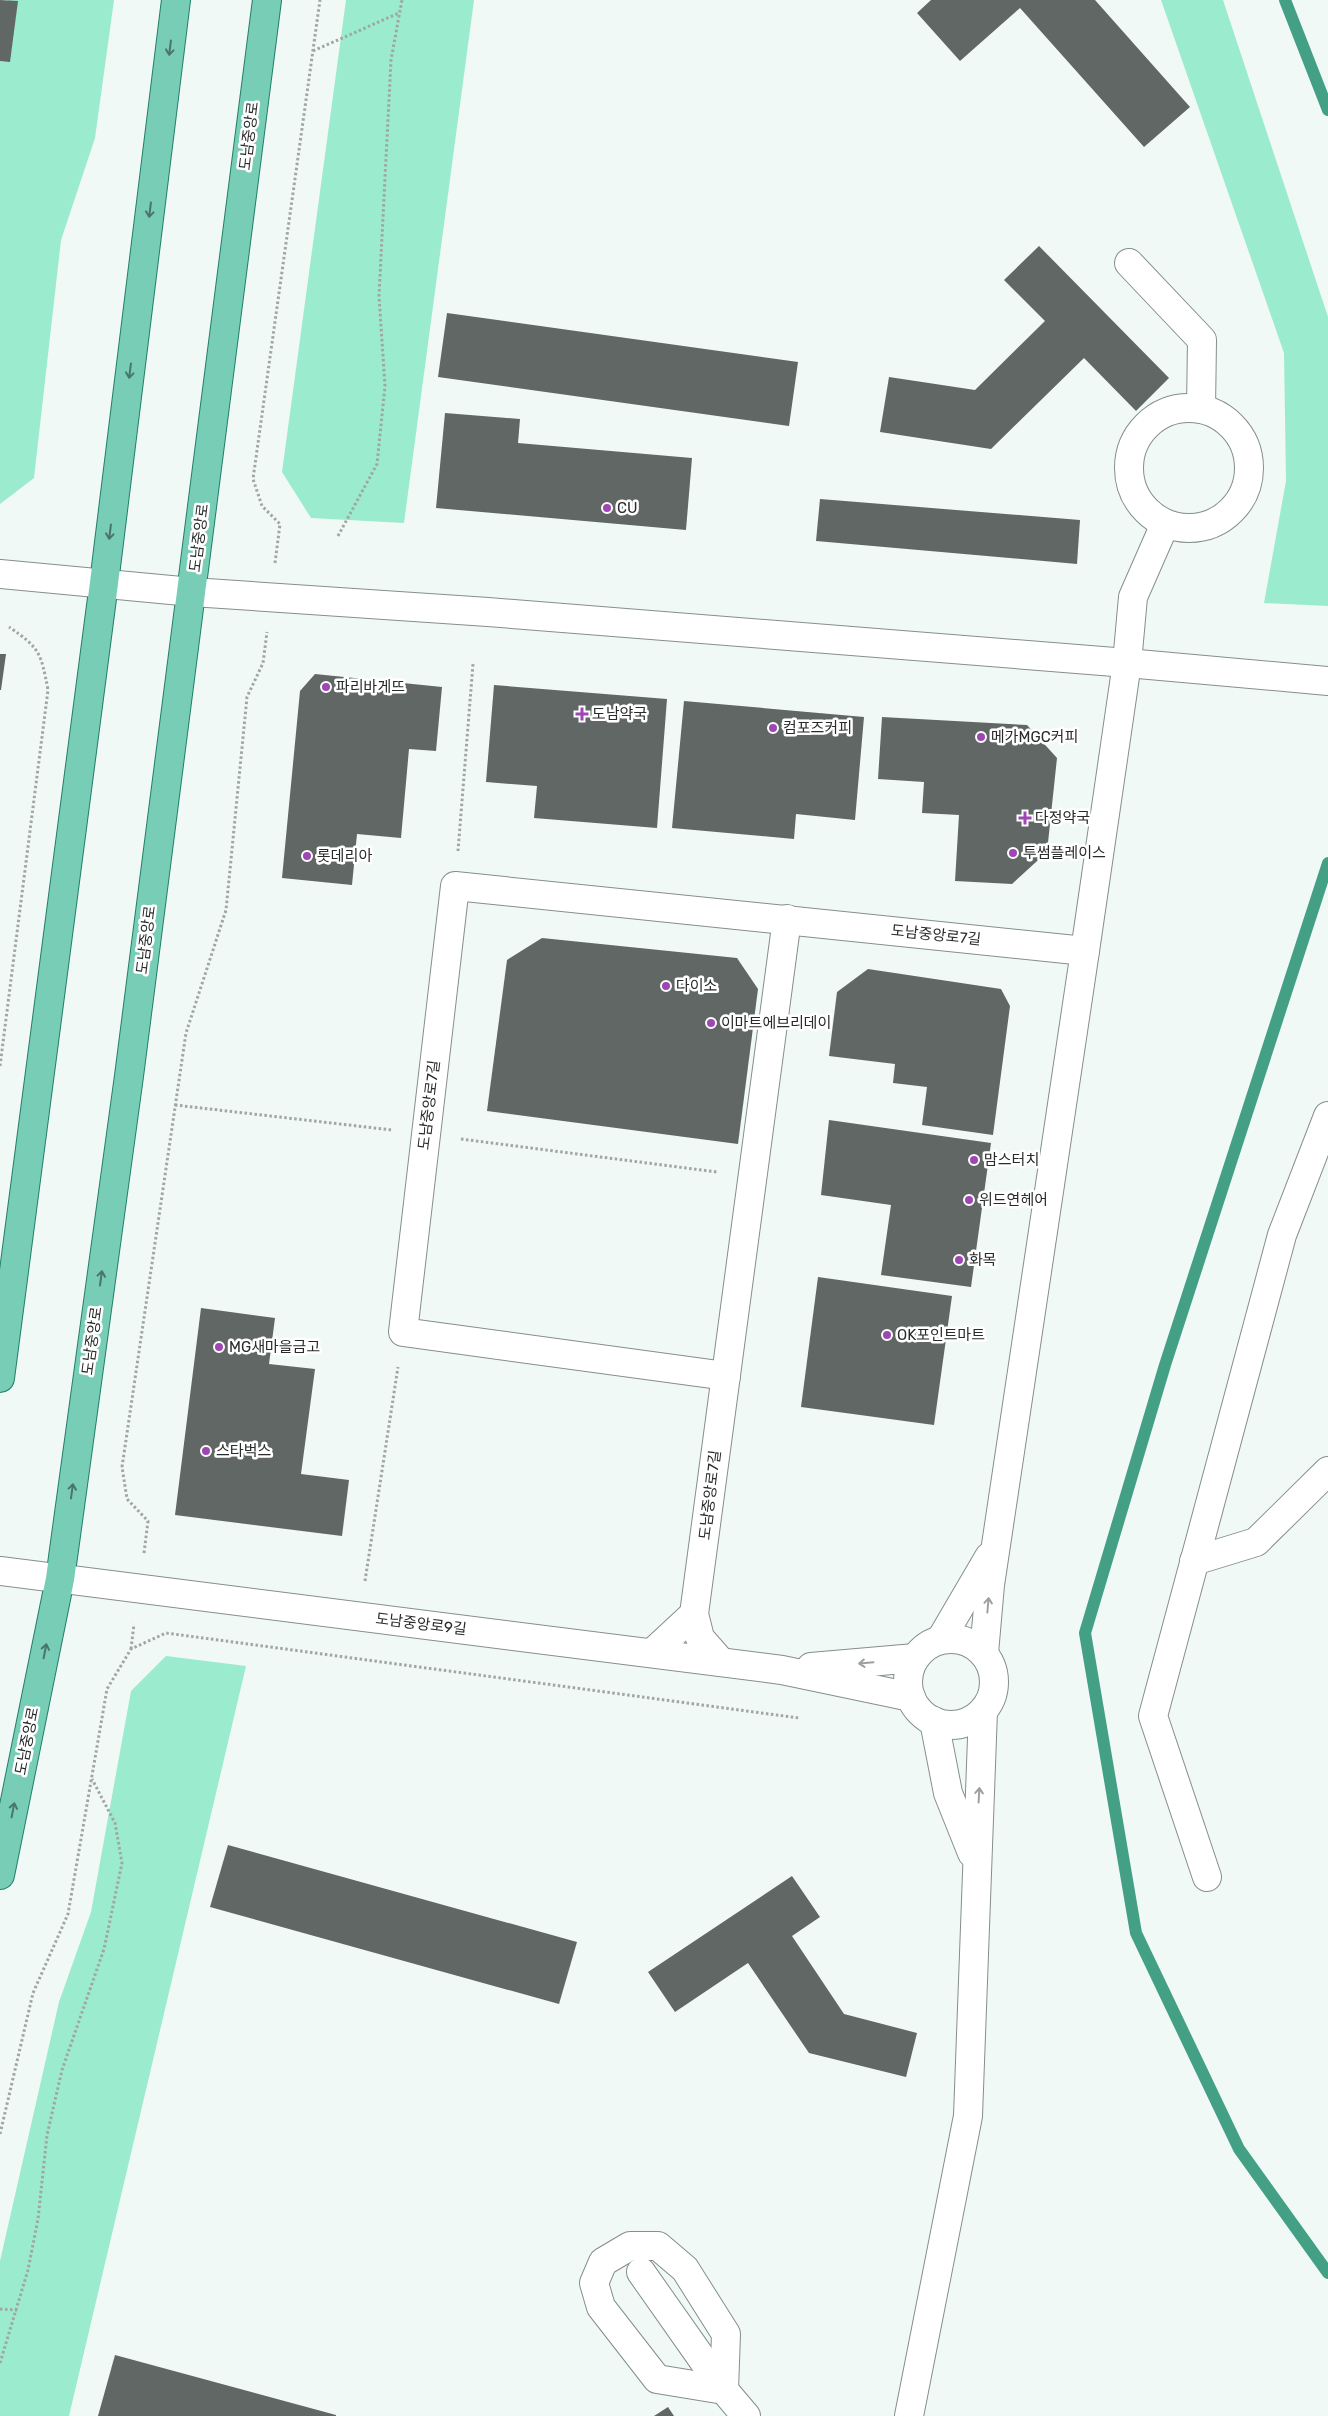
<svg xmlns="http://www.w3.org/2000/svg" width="1328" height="2416" font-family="Rubik,'Noto Sans KR',sans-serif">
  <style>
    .green { fill: #9bebce }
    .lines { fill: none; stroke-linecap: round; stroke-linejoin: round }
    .stream { stroke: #44a084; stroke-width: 12 }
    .building { fill: #606764 }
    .minor-casing { stroke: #868e8b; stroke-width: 30 }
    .major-casing { stroke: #227f66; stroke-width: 30 }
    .path { stroke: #a0a6a3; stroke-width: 3; stroke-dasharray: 2.5 2.5; stroke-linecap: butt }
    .minor { stroke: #fff; stroke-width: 28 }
    .major { stroke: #78cdb7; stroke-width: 28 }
    .oneway { stroke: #4c7469 }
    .oneway2 { stroke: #9ea09f }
    .poi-dot { fill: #9e46b3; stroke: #fff; stroke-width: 2 }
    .labels { text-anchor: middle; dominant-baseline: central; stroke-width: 5; stroke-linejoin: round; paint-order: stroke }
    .street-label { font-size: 15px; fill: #282b29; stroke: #fff }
    .poi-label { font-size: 15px; fill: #282b29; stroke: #fff; text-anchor: start }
  </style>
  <rect width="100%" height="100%" fill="#f1f9f6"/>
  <g class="green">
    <polygon points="8,0 114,0 95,138 61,240 34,478 0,504 0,59"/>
    <polygon points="346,0 474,0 404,523 311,518 282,472"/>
    <polygon points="1161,0 1223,0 1328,317 1328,606 1264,603 1286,481 1284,353"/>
    <polygon points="166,1656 246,1666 69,2416 0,2416 0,2261 59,2002 91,1912 131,1691"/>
  </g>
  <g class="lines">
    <g class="stream">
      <polyline points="1285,0 1328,110"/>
      <polyline points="1328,863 1165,1365 1085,1633 1136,1933 1239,2149 1328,2273"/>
    </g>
  </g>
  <g class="building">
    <polygon points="0,0 18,1 10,62 0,61"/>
    <polygon points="931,0 1095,0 1190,107 1144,147 1020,8 960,61 917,13"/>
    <polygon points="1039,246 1169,378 1136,411 1084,358 991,449 880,432 889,377 975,390 1045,321 1004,280"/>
    <polygon points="447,313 798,362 789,426 438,377"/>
    <polygon points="445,413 520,419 518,443 692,458 686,530 436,508"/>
    <polygon points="820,499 1080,520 1077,564 816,541"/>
    <polygon points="0,654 6,654 1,690 0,690"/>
    <polygon points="315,674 442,687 436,751 409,749 401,838 357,834 352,885 282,878 300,691"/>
    <polygon points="494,685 667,699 657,828 534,818 537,786 486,782"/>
    <polygon points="684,701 864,717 855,820 796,814 794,839 672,828"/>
    <polygon points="882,717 1027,725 1057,758 1047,852 1012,884 955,881 959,815 922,813 924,782 878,779"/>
    <polygon points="542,938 737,958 758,989 738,1144 487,1111 507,960"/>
    <polygon points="868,969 1001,989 1010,1006 993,1135 922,1125 927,1087 893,1083 895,1064 829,1056 837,992"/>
    <polygon points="829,1120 991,1143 971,1287 881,1275 891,1205 821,1195"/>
    <polygon points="818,1277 952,1296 934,1425 801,1407"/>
    <polygon points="201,1308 275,1318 269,1364 315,1369 301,1474 349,1480 342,1536 175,1515"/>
    <polygon points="228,1845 577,1942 559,2004 210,1907"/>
    <polygon points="792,1876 820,1917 792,1936 844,2014 917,2033 906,2077 809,2053 748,1963 675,2012 648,1972"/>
    <polygon points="115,2355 336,2415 336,2416 98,2416"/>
    <polygon points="668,2407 674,2416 654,2416"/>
  </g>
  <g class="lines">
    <g class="minor-casing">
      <g id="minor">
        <polyline points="1129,263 1202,340 1201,409"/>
        <circle cx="1189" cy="468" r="60"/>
        <polyline points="0,574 192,592 488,612 1127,663 1328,681"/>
        <polyline points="726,1376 403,1332 455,886 1085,951"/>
        <polyline points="1194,1561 1256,1542 1328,1471"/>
        <polyline points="0,1571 782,1670 911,1697"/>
        <polyline points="941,1639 989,1557"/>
        <circle cx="951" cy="1682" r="43"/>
        <polyline points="652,1653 694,1614"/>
        <polyline points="984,1653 990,1585 1085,951 1127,663 1133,597 1165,524"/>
        <polyline points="721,1662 700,1638 694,1614 787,919"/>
        <polyline points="811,1667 915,1658"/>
        <polyline points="934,1721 948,1793 972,1853"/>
        <polyline points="1207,1877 1153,1716 1282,1235 1328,1116"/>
        <polygon points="630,2246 658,2246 685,2269 726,2334 724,2390 657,2379 601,2307 594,2283 603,2262"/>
        <polyline points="641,2272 724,2390 746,2416"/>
        <polyline points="909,2416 968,2116 983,1711"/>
      </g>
    </g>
    <g class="major-casing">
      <g id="major">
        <polyline points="0,1378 104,583 176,0"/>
        <polyline points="0,1875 60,1579 129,1076 267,0"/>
      </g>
    </g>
    <g class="path">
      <polyline points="313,51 399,13"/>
      <polyline points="338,536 377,464 385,386 379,296 391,60 402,0"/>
      <polyline points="275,563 280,524 262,506 253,479 320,0"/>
      <polyline points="458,851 473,664"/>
      <path d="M 0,1066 L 48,690 C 41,653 40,648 9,627"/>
      <polyline points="175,1105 392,1130"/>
      <polyline points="461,1139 717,1172"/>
      <polyline points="144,1553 148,1521 127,1499 122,1467 186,1033 226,910 247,697 263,663 267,632"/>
      <polyline points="365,1581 398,1367"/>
      <polyline points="131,1649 134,1624"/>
      <polyline points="0,2134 33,1993 68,1914 107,1689 131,1649 166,1633 799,1718"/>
      <polyline points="0,2309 17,2310"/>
      <polyline points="0,2363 28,2270 38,2219 47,2135 62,2070 104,1949 122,1863 115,1823 92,1779"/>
    </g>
    <use href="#minor" class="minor"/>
    <use href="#major" class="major"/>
  </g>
  <defs><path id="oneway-shaft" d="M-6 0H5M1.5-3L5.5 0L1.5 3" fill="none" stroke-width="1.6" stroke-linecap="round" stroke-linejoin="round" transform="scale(1.25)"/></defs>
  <g class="oneway">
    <use href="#oneway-shaft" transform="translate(170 48) rotate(97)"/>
    <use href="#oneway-shaft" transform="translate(150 210) rotate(97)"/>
    <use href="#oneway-shaft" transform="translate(130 371) rotate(97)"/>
    <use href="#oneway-shaft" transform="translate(110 532) rotate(97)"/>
    <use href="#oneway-shaft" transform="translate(101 1278) rotate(-82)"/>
    <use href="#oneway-shaft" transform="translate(72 1491) rotate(-82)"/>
    <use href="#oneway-shaft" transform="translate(45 1651) rotate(-79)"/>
    <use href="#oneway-shaft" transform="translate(13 1810) rotate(-79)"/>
  </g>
  <g class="oneway2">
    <use href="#oneway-shaft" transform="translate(988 1605) rotate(-85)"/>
    <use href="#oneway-shaft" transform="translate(866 1663) rotate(175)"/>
    <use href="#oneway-shaft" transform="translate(979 1795) rotate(-87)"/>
  </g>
  <g class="poi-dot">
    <circle cx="607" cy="508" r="5"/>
    <circle cx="326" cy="687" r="5"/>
    <path d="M579.5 706.5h5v5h5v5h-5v5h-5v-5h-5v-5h5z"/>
    <circle cx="773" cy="728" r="5"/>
    <circle cx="981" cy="737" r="5"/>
    <path d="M1022.5 810.5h5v5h5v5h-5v5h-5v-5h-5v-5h5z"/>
    <circle cx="1013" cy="853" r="5"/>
    <circle cx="307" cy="856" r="5"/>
    <circle cx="666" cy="986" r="5"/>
    <circle cx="711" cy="1023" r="5"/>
    <circle cx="974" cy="1160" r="5"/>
    <circle cx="969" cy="1200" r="5"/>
    <circle cx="959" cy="1260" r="5"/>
    <circle cx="887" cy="1335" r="5"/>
    <circle cx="219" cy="1347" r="5"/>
    <circle cx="206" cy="1451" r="5"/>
  </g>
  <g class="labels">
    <g class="street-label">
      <text transform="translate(249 136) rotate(-83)">도남중앙로</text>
      <text transform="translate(199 538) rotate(-83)">도남중앙로</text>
      <text transform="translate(936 935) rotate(6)">도남중앙로7길</text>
      <text transform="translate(146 940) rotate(-83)">도남중앙로</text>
      <text transform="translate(429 1105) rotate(-83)">도남중앙로7길</text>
      <text transform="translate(92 1341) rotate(-82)">도남중앙로</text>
      <text transform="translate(710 1495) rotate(-83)">도남중앙로7길</text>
      <text transform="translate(421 1624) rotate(7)">도남중앙로9길</text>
      <text transform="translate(27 1741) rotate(-79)">도남중앙로</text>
    </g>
    <g class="poi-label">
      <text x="617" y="508">CU</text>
      <text x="336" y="687">파리바게뜨</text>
      <text x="592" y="714">도남약국</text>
      <text x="783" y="728">컴포즈커피</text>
      <text x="991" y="737">메가MGC커피</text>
      <text x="1035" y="818">다정약국</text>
      <text x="1023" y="853">투썸플레이스</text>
      <text x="317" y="856">롯데리아</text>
      <text x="676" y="986">다이소</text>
      <text x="721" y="1023">이마트에브리데이</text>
      <text x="984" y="1160">맘스터치</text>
      <text x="979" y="1200">위드연헤어</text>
      <text x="969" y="1260">화목</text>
      <text x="897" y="1335">OK포인트마트</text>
      <text x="229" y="1347">MG새마을금고</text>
      <text x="216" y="1451">스타벅스</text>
    </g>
  </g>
</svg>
